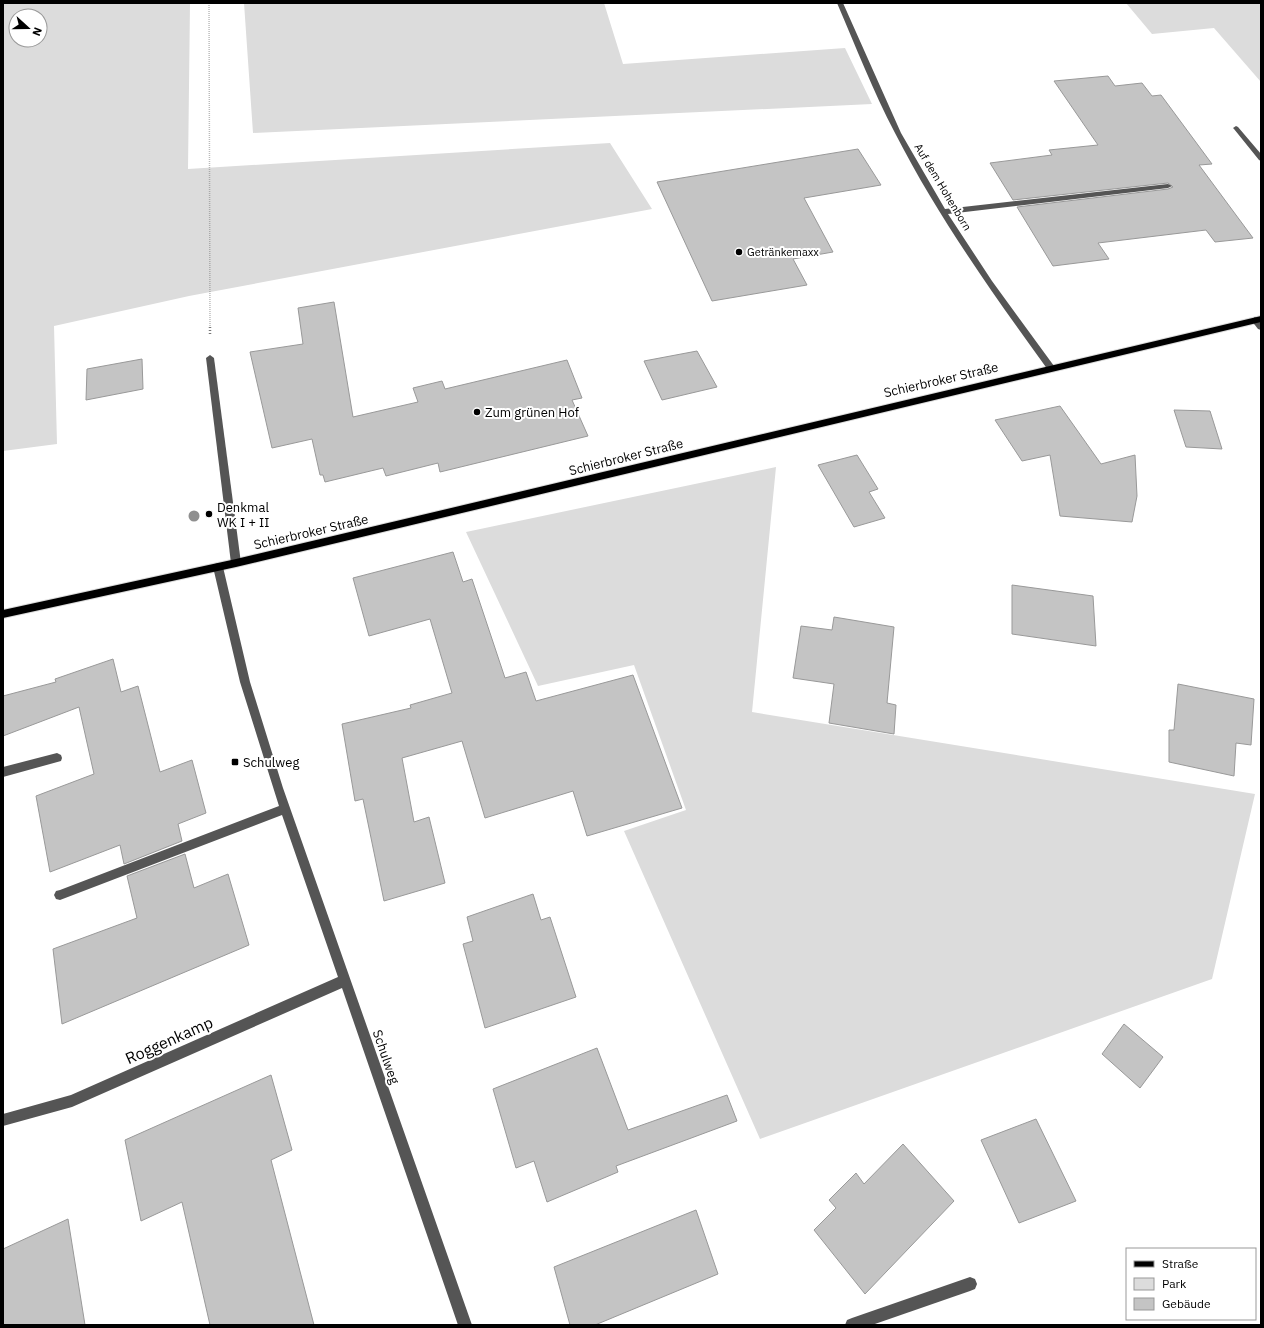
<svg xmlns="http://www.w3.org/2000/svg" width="1264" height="1328" font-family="'IBM Plex Sans',sans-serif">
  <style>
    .green { fill: #dcdcdc; fill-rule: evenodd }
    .building { fill: #c4c4c4; stroke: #999 }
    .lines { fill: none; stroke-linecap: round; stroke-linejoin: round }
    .major-casing { stroke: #dbdbdb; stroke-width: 2 }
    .path-far1 { stroke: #777; stroke-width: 1.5; stroke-dasharray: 0.5 1.5; stroke-linecap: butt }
    .path { stroke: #777; stroke-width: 2.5; stroke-dasharray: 1 2; stroke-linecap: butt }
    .minor { fill: #555; fill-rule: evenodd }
    .major { fill: #000; fill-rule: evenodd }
    .tree { fill: #8f8f8f }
    .poi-dot { fill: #000; stroke: #fff; stroke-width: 1.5 }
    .labels { text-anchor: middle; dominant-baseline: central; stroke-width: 4; stroke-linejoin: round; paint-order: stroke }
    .far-street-label { font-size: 11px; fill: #000; stroke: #fff }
    .far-poi-label { font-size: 11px; fill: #000; stroke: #fff; text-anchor: start }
    .street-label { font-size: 13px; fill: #000; stroke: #fff }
    .poi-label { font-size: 13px; fill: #000; stroke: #fff; text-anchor: start }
    .near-street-label { font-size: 16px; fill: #000; stroke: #fff }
  </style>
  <rect width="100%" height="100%" fill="#fff"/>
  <g class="green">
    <path d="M 3,3 L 190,3 L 188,169 L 610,143 L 652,209 L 189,296 L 54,326 L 57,444 L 3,451 ZM 16,16 L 40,16 L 40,40 L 16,40 Z"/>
    <polygon points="244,3 604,3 623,64 845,48 872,104 253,133"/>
    <polygon points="1126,3 1261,3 1261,82 1214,28 1152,34"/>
    <polygon points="776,467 752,712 1255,794 1212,979 760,1139 624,831 686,810 634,665 538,686 466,532"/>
  </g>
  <g class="building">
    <polygon points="1108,76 1115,86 1142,83 1152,96 1161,95 1212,164 1199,165 1253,238 1215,242 1206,230 1098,243 1109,259 1053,266 1017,207 1168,189 1173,187 1168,183 1013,200 990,163 1052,155 1049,150 1098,145 1054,81"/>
    <polygon points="858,149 881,185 804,198 833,252 793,259 807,285 712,301 657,182"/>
    <polygon points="334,302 353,417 418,402 413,388 442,381 445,389 567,360 582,398 572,400 588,436 440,472 438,463 386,476 383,468 325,482 323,475 320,475 312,439 272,448 250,352 303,344 298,308"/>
    <polygon points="697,351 717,387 662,400 644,361"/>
    <polygon points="142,359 143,389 86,400 87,369"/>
    <polygon points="1060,406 1101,464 1135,455 1137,496 1132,522 1060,516 1050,455 1022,461 995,420"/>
    <polygon points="1174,410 1210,411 1222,449 1186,447"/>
    <polygon points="857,455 878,489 869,492 885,518 854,527 818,465"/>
    <polygon points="453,552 463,582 472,579 505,678 526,672 536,701 633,675 682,808 587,836 573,791 485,818 462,741 402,758 414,822 429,817 445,883 384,901 363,799 355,801 342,724 411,708 410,705 452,693 430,619 369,636 353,578"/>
    <polygon points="1012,585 1093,596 1096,646 1012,634"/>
    <polygon points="834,617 894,627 887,703 896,705 894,734 829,723 834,684 793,678 801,626 832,630"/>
    <polygon points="113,659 121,692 138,686 160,772 192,760 206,813 178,824 182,841 124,864 120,845 50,872 36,796 94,774 79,707 3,736 3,696 56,682 55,679"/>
    <polygon points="1178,684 1254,699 1251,745 1236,743 1234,776 1169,762 1169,730 1174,730"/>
    <polygon points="185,854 194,888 228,874 249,945 62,1024 53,949 137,918 127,876"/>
    <polygon points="533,894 541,920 550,917 576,997 485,1028 463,944 473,941 467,917"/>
    <polygon points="1124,1024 1163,1057 1140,1088 1102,1054"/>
    <polygon points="597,1048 628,1130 727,1095 737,1121 616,1166 618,1172 547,1202 534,1161 516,1168 493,1089"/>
    <polygon points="271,1075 292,1150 271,1160 314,1325 210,1325 182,1202 141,1221 125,1140"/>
    <polygon points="1036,1119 1076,1201 1019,1223 981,1140"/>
    <polygon points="903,1144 954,1201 865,1294 814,1230 836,1208 829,1200 856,1173 864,1184"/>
    <polygon points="696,1210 718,1274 595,1325 570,1325 554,1267"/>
    <polygon points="68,1219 85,1325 3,1325 3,1249"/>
  </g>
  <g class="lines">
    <g class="major-casing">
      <polygon id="major" points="1261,316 1261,322 236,567 3,618 3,610 236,559"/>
    </g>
    <polyline class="path-far1" points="209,3 210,328"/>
    <polyline class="path" points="210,327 210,334"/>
    <g class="minor">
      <path d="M 837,3 L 843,3 L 901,133 L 945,209 L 1168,184 L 1172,186 L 1168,188 L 948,214 L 992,281 L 1054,366 L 1055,368 L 1054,370 L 1048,370 C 993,294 938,217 895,133 C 873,91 856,47 837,3 Z"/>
      <polygon points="1236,126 1238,127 1261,154 1261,161 1259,160 1234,129 1233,128"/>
      <polygon points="1255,317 1261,322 1261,330 1258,329 1251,320"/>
      <polygon points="210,355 214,358 241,563 239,566 233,566 231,563 206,358"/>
      <polygon points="218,563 221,564 223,567 250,682 283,788 472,1325 458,1325 342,988 72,1107 3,1126 3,1114 71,1095 338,977 282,815 60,900 56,899 54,895 56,891 60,890 279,806 240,682 213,567 215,564"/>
      <polygon points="57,753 61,755 62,758 61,761 3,777 3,767"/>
      <polygon points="970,1277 975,1279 977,1284 975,1289 970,1291 872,1325 845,1325 847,1320 852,1318"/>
    </g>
    <use href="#major" class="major"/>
  </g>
  <circle class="tree" cx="194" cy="516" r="5.5"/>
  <g class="poi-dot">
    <circle cx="739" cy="252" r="4"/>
    <circle cx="477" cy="412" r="4"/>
    <circle cx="209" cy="514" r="4"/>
    <rect x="231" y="758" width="8" height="8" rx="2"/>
  </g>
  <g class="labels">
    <g class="far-street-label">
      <text transform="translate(943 187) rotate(59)">Auf dem Hohenborn</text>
    </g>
    <g class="far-poi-label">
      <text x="747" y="252">Getränkemaxx</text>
    </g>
    <g class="street-label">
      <text transform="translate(941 380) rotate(-13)">Schierbroker Straße</text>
      <text transform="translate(626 457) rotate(-14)">Schierbroker Straße</text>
      <text transform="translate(311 532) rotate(-13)">Schierbroker Straße</text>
      <text transform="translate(386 1057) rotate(71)">Schulweg</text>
    </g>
    <g class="poi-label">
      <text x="485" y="412">Zum grünen Hof</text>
      <text x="217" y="507">Denkmal<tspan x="217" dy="15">WK I + II</tspan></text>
      <text x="243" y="762">Schulweg</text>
    </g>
    <g class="near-street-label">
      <text transform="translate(169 1040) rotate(-24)">Roggenkamp</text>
    </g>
  </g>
  <rect width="1264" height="1328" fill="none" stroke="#000000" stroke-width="8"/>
  <rect x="1126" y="1248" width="130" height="72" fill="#ffffff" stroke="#999999"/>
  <rect x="1134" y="1261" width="20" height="6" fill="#000000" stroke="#999999"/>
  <text x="1162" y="1268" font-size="12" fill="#000000">Straße</text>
  <rect x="1134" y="1278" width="20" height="12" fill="#dcdcdc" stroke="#999999"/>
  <text x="1162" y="1288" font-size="12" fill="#000000">Park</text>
  <rect x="1134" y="1298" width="20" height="12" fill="#c4c4c4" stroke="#999999"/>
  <text x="1162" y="1308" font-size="12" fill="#000000">Gebäude</text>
  <g transform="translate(28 28) rotate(111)"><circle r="19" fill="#ffffff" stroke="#999999"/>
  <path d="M0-3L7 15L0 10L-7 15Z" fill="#000000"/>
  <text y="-6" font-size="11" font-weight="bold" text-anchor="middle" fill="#000000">N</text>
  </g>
</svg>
